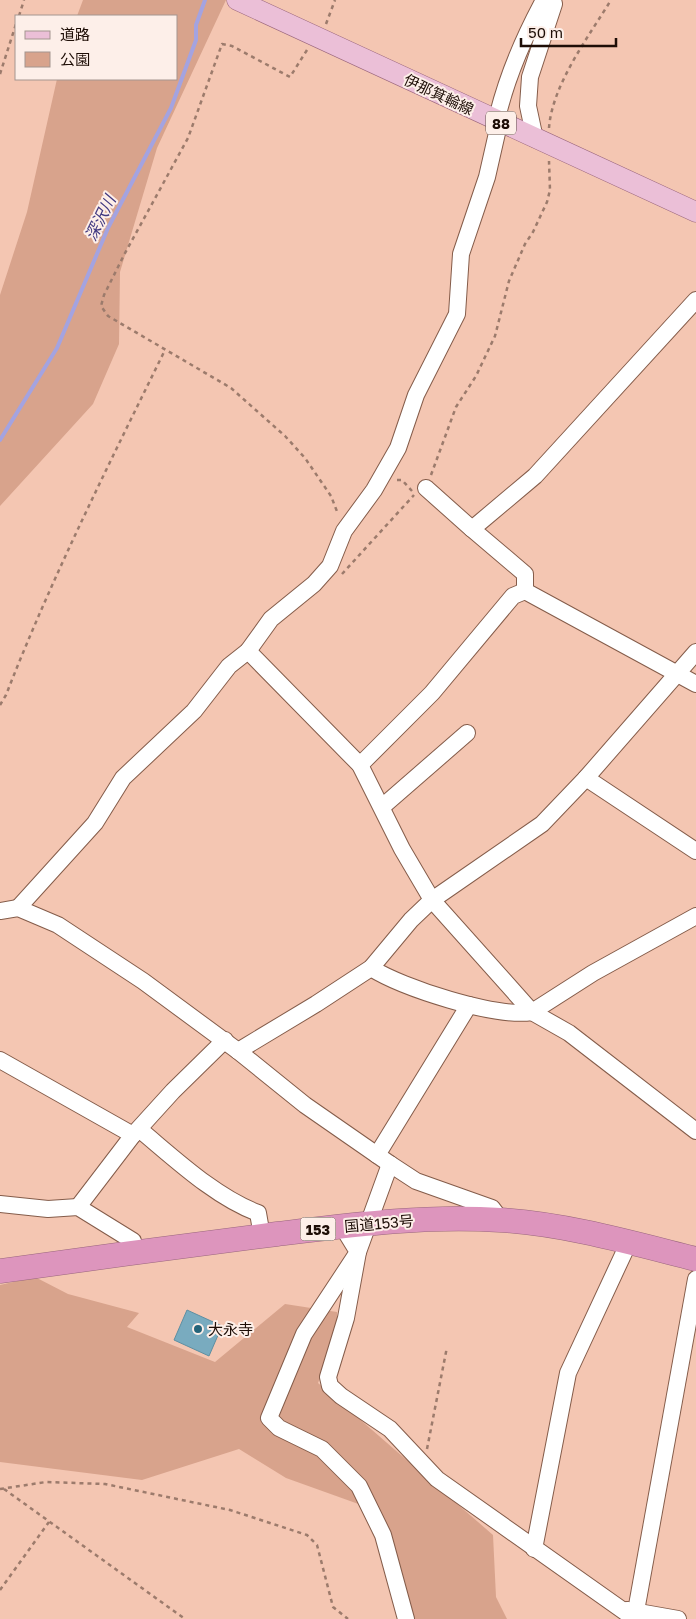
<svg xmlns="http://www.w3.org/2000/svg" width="696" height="1619" font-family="'Golos Text','Noto Sans JP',sans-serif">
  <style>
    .green { fill: #d8a38c }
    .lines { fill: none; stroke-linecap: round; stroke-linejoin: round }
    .stream { stroke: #a4a3e0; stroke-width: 4 }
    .building { fill: #79abbf; stroke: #5e8fa2 }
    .minor-casing { stroke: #845c4a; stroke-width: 18 }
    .major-casing { stroke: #9a667d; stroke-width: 21 }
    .highway-casing { stroke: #9a667d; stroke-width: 25 }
    .path { stroke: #9c7b6c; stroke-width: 2.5; stroke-dasharray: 4 4; stroke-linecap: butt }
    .minor { stroke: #fff; stroke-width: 16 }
    .major { stroke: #ebbfd7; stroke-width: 20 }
    .highway { stroke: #dd95bd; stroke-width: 24 }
    .poi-dot { fill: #25647a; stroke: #fdefe9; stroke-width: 2 }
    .labels { text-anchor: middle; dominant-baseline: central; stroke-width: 4; stroke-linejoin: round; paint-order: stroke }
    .shield { fill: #fdefe9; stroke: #61524b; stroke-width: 1 }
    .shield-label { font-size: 14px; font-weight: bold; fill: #1e0e07 }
    .street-label { font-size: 15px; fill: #1e0e07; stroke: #fdefe9 }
    .poi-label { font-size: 15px; fill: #1e0e07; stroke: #fdefe9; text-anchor: start }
    .water-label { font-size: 16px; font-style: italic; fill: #413981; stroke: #fdefe9 }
  </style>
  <rect width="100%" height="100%" fill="#f4c6b2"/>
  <g class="green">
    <polygon points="83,0 226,0 157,148 120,272 119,344 93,404 0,506 0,295 27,212 57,79 176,79 176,16 77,16"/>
    <polygon points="35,1277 68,1294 139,1313 127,1327 215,1362 285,1304 337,1312 337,1334 318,1383 493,1535 496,1597 507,1619 413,1619 364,1506 286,1478 239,1449 142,1480 0,1462 0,1285"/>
  </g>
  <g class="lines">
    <polyline class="stream" points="0,440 57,348 108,228 171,108 196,40 196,25 205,0"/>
  </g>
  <polygon class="building" points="187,1310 222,1326 209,1356 174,1340"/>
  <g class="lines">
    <g class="minor-casing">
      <g id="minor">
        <path d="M 498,114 C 508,74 524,37 544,0"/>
        <polyline points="535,139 528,106 530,77 554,4 553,0"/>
        <polyline points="426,488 472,529"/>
        <polyline points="525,591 525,574 472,529 535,476 696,300"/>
        <polyline points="525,591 696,684"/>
        <polyline points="248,651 360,765 402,849 432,900 532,1012 569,1033 696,1131"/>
        <polyline points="360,765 432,693 513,596 525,591"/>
        <polyline points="586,778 696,851"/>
        <polyline points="382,807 467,733"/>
        <polyline points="18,908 95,823 123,778 194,711 229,666 248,651 271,619 314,584 330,566 344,531 374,490 398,448 416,395 457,314 461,254 487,177 497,133"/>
        <polyline points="0,911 18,908 58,925 143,981 238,1051 305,1105 390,1164 416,1181 492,1208 501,1220"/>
        <path d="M 371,968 C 403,988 495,1018 532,1012 L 593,973 L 696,916"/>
        <polyline points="238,1051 316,1004 371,968 411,920 432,900 542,824 586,778 696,652"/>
        <polyline points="0,1060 133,1135"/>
        <path d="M 139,1129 C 174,1158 215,1197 258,1213 L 262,1236"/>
        <polyline points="377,1155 469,1005"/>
        <polyline points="390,1164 358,1252 346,1318 328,1377 330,1386 341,1396 390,1429 437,1479 635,1619"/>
        <polyline points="0,1204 48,1209 78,1207 133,1241 136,1252"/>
        <polyline points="78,1207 133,1135 173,1091 225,1040"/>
        <polyline points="342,1226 358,1252 304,1334 269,1418 279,1428 322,1449 359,1486 383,1535 406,1619"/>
        <polyline points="534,1549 568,1373 629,1242"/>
        <polyline points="627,1610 678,1619"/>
        <polyline points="636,1611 696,1279"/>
      </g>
    </g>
    <g class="major-casing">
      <polyline id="major" points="237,0 696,212"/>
    </g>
    <g class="highway-casing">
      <path id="highway" d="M 0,1271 C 92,1258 185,1246 277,1234 C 351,1225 425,1215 500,1220 C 566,1224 632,1243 696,1259"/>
    </g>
    <g class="path">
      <polyline points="19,16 24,0"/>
      <polyline points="326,24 335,0"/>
      <polyline points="307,50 290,77 232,46 222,44 188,138 124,255 104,295 101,306 108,316 231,388 285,436 305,458 331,496 338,514"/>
      <polyline points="0,74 16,24"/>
      <path d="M 549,128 C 552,85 589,36 611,0"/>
      <polyline points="431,475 456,407 476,376 495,336 509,281 525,244 533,232 547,202 550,190 549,161"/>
      <polyline points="397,480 402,480 412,491"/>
      <polyline points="342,574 414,495"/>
      <path d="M 0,705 L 6,695 C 52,577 109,464 165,350"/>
      <polyline points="427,1449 447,1347"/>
      <polyline points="0,1489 46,1482 105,1484 230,1510 307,1535 317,1545 333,1607 348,1619"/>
      <polyline points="4,1489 185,1619"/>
      <polyline points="0,1590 49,1522"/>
    </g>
    <use href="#minor" class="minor"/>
    <use href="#major" class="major"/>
    <use href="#highway" class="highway"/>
  </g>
  <circle class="poi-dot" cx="198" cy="1329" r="5"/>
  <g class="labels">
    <g class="shield">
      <rect x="486" y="111.5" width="30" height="23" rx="4"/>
      <rect x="300.5" y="1217.5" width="35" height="23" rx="4"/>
    </g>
    <g class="shield-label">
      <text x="501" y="123">88</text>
      <text x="318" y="1229">153</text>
    </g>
    <g class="street-label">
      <text transform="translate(439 94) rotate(25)">伊那箕輪線</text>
      <text transform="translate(379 1223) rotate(-5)">国道153号</text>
    </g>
    <g class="poi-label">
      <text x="208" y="1329">大永寺</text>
    </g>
    <g class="water-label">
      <text transform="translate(100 218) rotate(-64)">深沢川</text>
    </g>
  </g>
  <rect x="15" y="15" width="162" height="65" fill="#fdefe9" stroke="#a4958f"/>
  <rect x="25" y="31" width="25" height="8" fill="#ebbfd7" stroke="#a4958f"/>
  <text x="60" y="40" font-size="15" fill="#1e0e07">道路</text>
  <rect x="25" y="52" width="25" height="15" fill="#d8a38c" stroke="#a4958f"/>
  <text x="60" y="65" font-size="15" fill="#1e0e07">公園</text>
  <path d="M521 38v8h95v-8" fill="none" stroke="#1e0e07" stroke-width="2.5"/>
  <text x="528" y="38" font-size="15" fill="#1e0e07" stroke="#fdefe9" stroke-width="4" paint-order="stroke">50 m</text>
</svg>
